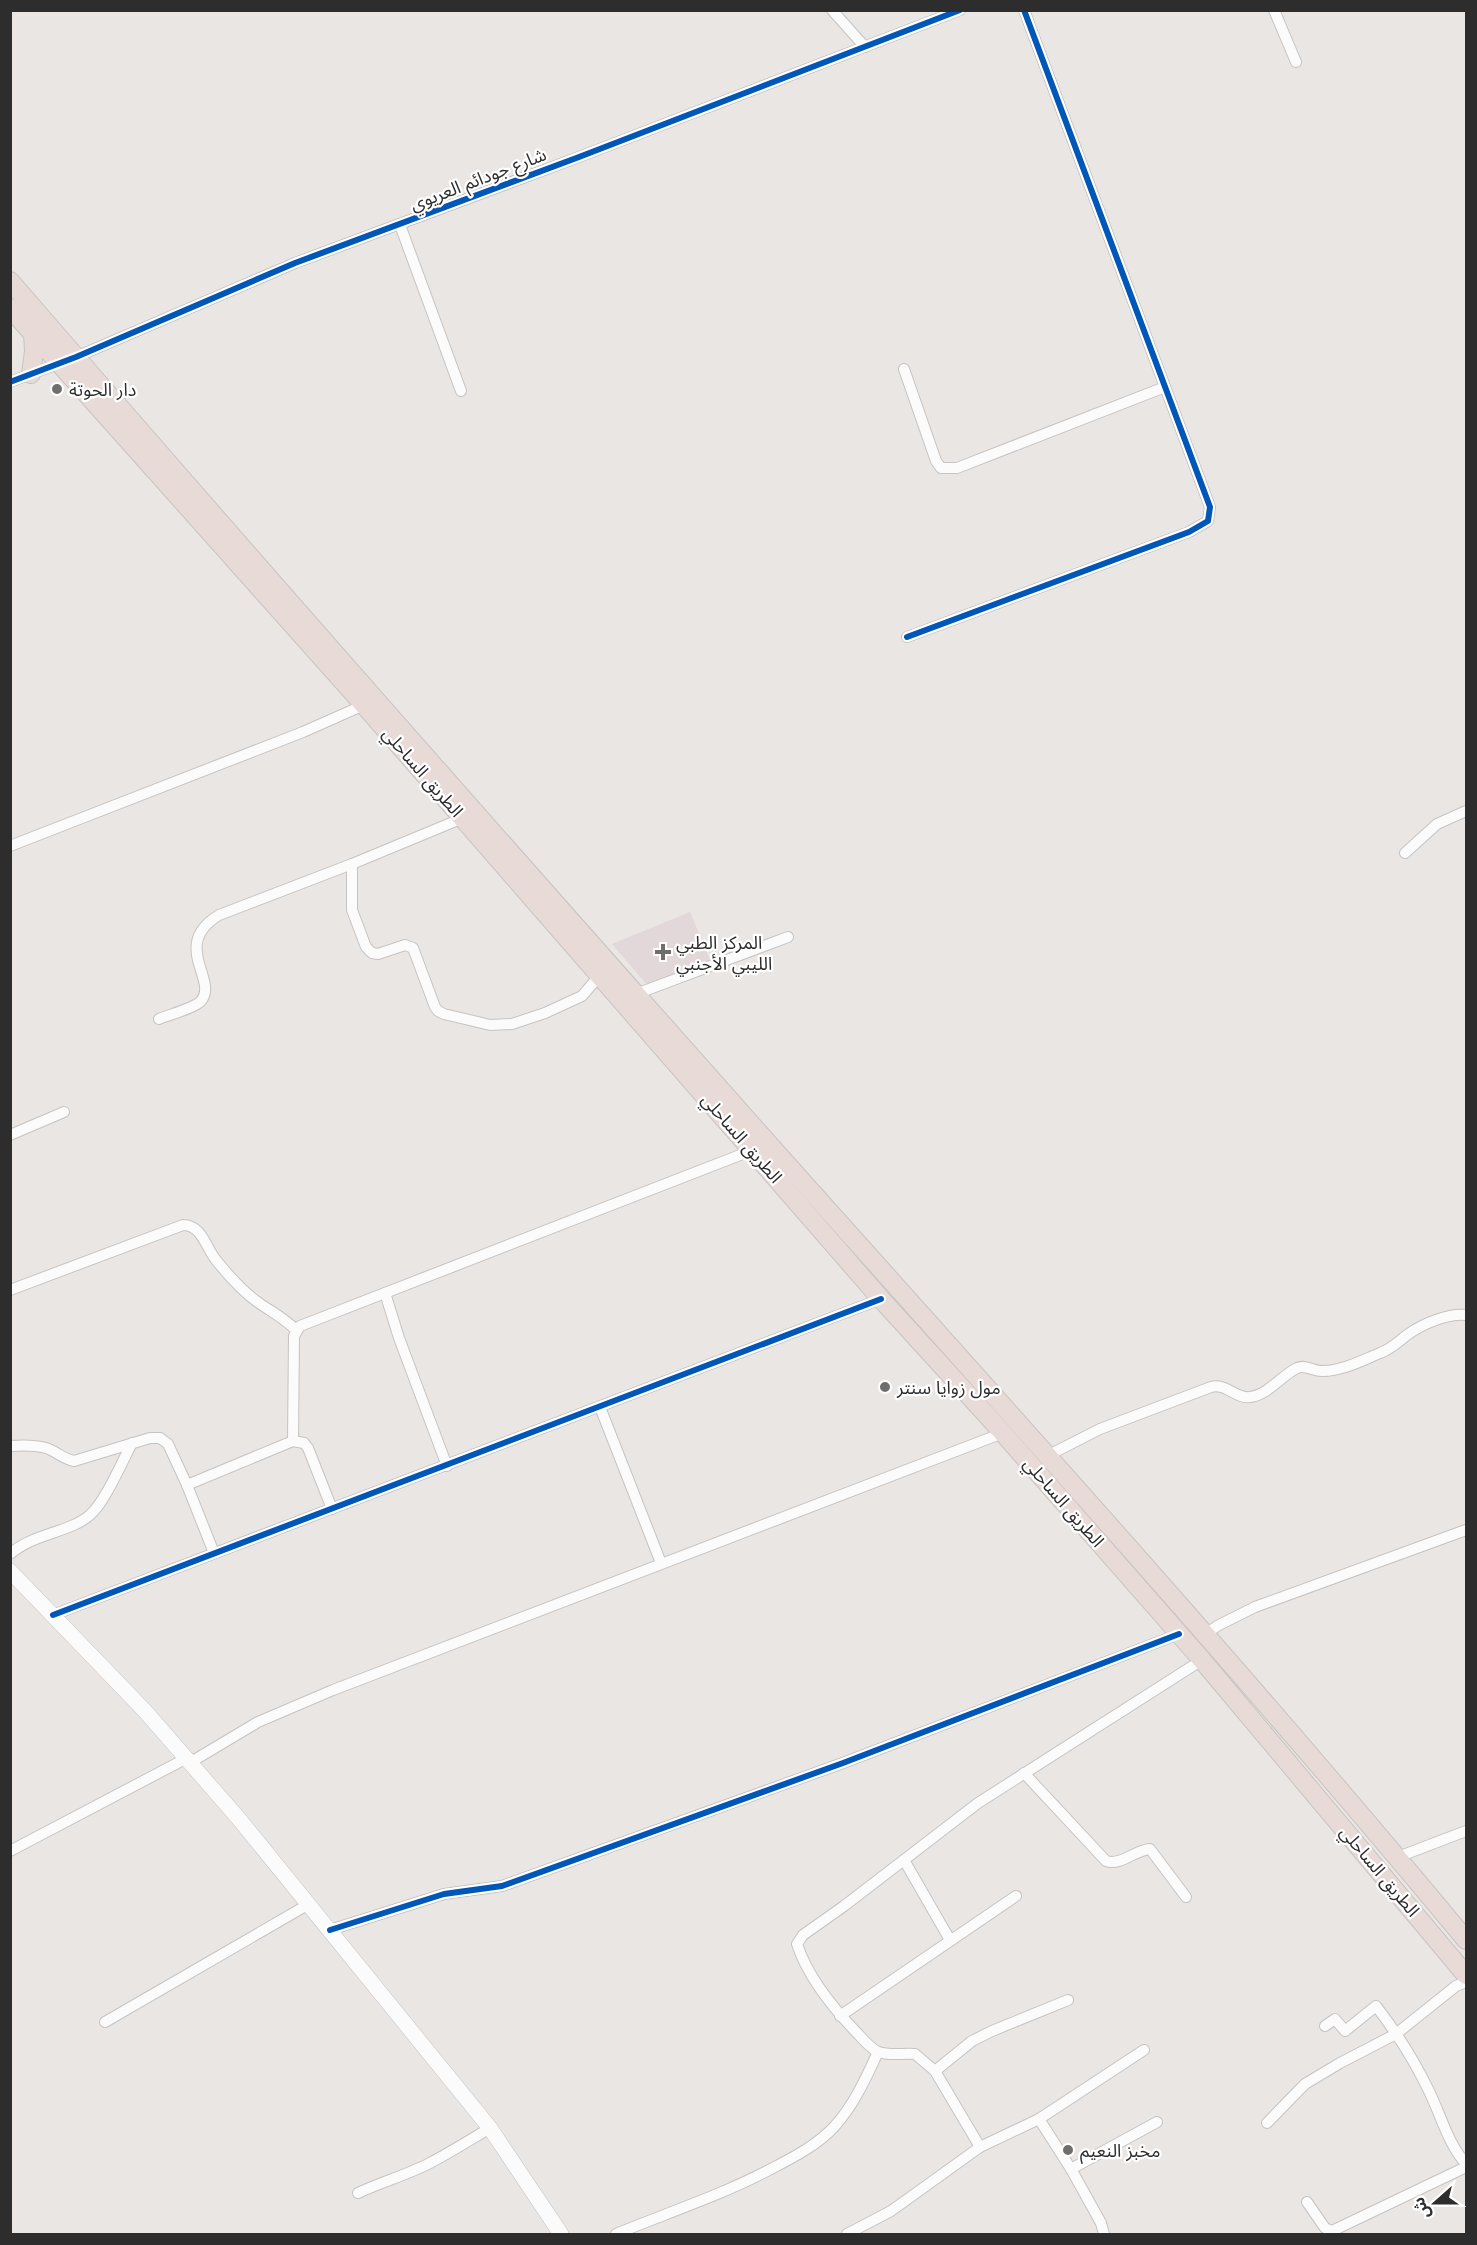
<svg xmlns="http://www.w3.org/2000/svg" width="1477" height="2245" font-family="'PT Sans','Noto Sans Arabic',sans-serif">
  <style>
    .medical { fill: #e2d7d9 }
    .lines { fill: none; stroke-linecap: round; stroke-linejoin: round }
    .street-casing { stroke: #c5c3c3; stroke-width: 12 }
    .secondary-casing { stroke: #c5c3c3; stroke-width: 16 }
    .highway-casing { stroke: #c6c4c3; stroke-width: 20 }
    .street { stroke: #fcfbfb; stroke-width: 10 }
    .secondary { stroke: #fcfbfb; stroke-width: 15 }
    .highway { stroke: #e8dad6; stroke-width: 18 }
    .cycleway-casing { stroke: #fff; stroke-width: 10 }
    .cycleway { stroke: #0057b8; stroke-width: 6 }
    .poi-dot { fill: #6f6e6d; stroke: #fff; stroke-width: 2 }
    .labels { text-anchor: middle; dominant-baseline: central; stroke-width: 4.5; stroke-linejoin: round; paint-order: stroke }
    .street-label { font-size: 18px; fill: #2d2d2d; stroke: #fff }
    .poi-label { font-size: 18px; fill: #2d2d2d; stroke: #fff; text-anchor: start }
  </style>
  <rect width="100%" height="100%" fill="#eae6e3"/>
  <polygon class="medical" points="690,912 710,960 648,986 612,944"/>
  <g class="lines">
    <g class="street-casing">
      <g id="street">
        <polyline points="832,10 865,47"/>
        <polyline points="1274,10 1296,62"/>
        <polyline points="400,225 461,391"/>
        <polyline points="904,369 936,461 941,468 957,468 1165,387"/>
        <polyline points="10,382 76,357 295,263 579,157 960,10"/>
        <polyline points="907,637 1189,532 1208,521 1210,507 1024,10"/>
        <polyline points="10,846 303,732 364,705"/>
        <polyline points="1405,853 1437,824 1466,811"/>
        <polyline points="352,864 352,910 366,947 372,953 378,954 405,945 413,948 435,1007 438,1011 444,1014 490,1025 512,1024 545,1013 582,996 600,975"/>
        <polyline points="636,994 788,937"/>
        <path d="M 159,1019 C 168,1015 195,1008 201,1001 C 219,980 170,945 219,915 L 352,864 L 463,818"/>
        <polyline points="10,1135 64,1112"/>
        <path d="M 10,1290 L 183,1225 C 202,1225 206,1248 216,1260 C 228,1275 243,1292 259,1303 C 273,1313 283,1317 296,1330"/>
        <polyline points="385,1293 399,1338 447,1466"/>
        <polyline points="600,1407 661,1563"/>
        <polyline points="293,1441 294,1336 300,1326 753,1150"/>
        <path d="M 10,1446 C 22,1445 35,1445 46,1448 C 56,1451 63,1459 74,1461 L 150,1438 L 160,1438 L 168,1444 L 187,1485 L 214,1553"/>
        <path d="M 1047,1456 L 1100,1429 L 1211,1387 C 1226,1383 1236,1399 1250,1397 C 1268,1395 1281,1376 1297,1368 C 1306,1364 1314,1372 1323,1371 C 1342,1371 1363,1360 1380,1353 C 1391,1349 1398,1342 1407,1335 C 1422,1324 1448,1313 1466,1315"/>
        <polyline points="187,1485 293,1441 304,1443 308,1448 332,1509"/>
        <path d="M 10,1554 C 34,1533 69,1533 90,1515 C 105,1502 122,1462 132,1443"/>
        <polyline points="53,1615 881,1299"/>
        <polyline points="1205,1634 1219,1625 1255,1607 1466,1530"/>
        <polyline points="191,1762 258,1722 333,1690 1003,1433"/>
        <path d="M 1024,1773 L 1106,1861 C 1121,1866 1135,1850 1150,1849 L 1186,1897"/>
        <polyline points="10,1851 187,1758"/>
        <polyline points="1398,1857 1466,1831"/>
        <polyline points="904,1860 950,1940"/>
        <polyline points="330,1930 444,1894 502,1886 843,1763 1179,1634"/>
        <polyline points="840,2016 1016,1896"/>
        <polyline points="105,2022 309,1904"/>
        <path d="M 1325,2026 L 1335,2019 L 1345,2031 L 1376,2006 C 1396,2032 1414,2060 1428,2089 C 1441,2115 1447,2142 1466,2164"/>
        <polyline points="935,2071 972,2041 992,2031 1068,2000"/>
        <polyline points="1039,2119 1144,2050"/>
        <polyline points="1267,2123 1305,2084 1340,2063 1396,2034 1456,1986 1466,1982"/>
        <path d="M 980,2147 L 935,2071 L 915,2054 C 904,2053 890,2056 878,2052 C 870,2048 863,2039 857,2033 C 833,2008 808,1978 797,1944 L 803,1935 L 844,1906 L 978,1803 L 1202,1660"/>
        <polyline points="1071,2169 1157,2122"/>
        <path d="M 358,2193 C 381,2182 407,2175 430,2163 C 451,2152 470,2140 490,2128"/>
        <polyline points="1307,2202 1325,2228 1332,2231 1466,2167"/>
        <path d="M 616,2234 C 667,2213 719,2196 769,2170 C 792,2158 816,2146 834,2127 C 854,2105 866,2078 878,2052"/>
        <polyline points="847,2234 891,2211 980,2147 1039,2119 1071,2169 1101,2223 1104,2234"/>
      </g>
    </g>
    <g class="secondary-casing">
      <polyline id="secondary" points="10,1571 145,1711 239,1819 490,2128 561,2234"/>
    </g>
    <g class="highway-casing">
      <g id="highway">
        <path d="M 10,281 C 274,586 541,888 809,1189 C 1031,1437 1254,1684 1466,1940"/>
        <polyline points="10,308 364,705 881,1299 1003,1433 1202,1660 1466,1975"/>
        <polyline points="31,374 34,351 33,333"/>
      </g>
    </g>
    <use href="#street" class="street"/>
    <use href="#secondary" class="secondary"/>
    <use href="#highway" class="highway"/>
    <g class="cycleway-casing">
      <g id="cycleway">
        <polyline points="10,382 76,357 295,263 579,157 960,10"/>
        <polyline points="907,637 1189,532 1208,521 1210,507 1024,10"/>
        <polyline points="53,1615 881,1299"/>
        <polyline points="330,1930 444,1894 502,1886 843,1763 1179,1634"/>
      </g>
    </g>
    <use href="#cycleway" class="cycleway"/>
  </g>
  <g class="poi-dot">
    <circle cx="57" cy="389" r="6"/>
    <path d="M660 943h6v6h6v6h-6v6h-6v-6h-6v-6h6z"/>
    <circle cx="885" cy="1387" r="6"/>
    <circle cx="1068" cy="2150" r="6"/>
  </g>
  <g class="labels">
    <g class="street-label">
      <text transform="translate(478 179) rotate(-21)">شارع جودائم العريوي</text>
      <text transform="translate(423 772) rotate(49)">الطريق الساحلي</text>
      <text transform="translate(742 1138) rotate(49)">الطريق الساحلي</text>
      <text transform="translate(1064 1502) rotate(49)">الطريق الساحلي</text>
      <text transform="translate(1380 1871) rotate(50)">الطريق الساحلي</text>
    </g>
    <g class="poi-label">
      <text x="69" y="389">دار الحوتة</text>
      <text x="676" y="942">المركز الطبي<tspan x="676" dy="21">الليبي الأجنبي</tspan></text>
      <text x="897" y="1387">مول زوايا سنتر</text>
      <text x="1080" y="2150">مخبز النعيم</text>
    </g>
  </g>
  <rect width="1477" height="2245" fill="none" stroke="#2d2d2d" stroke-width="24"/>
  <g transform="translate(1435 2203) rotate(249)" stroke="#ffffff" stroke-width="4.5" paint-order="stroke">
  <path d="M0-4.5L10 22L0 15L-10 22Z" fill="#2d2d2d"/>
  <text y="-9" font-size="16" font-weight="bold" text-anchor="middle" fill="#2d2d2d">ش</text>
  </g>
</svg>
